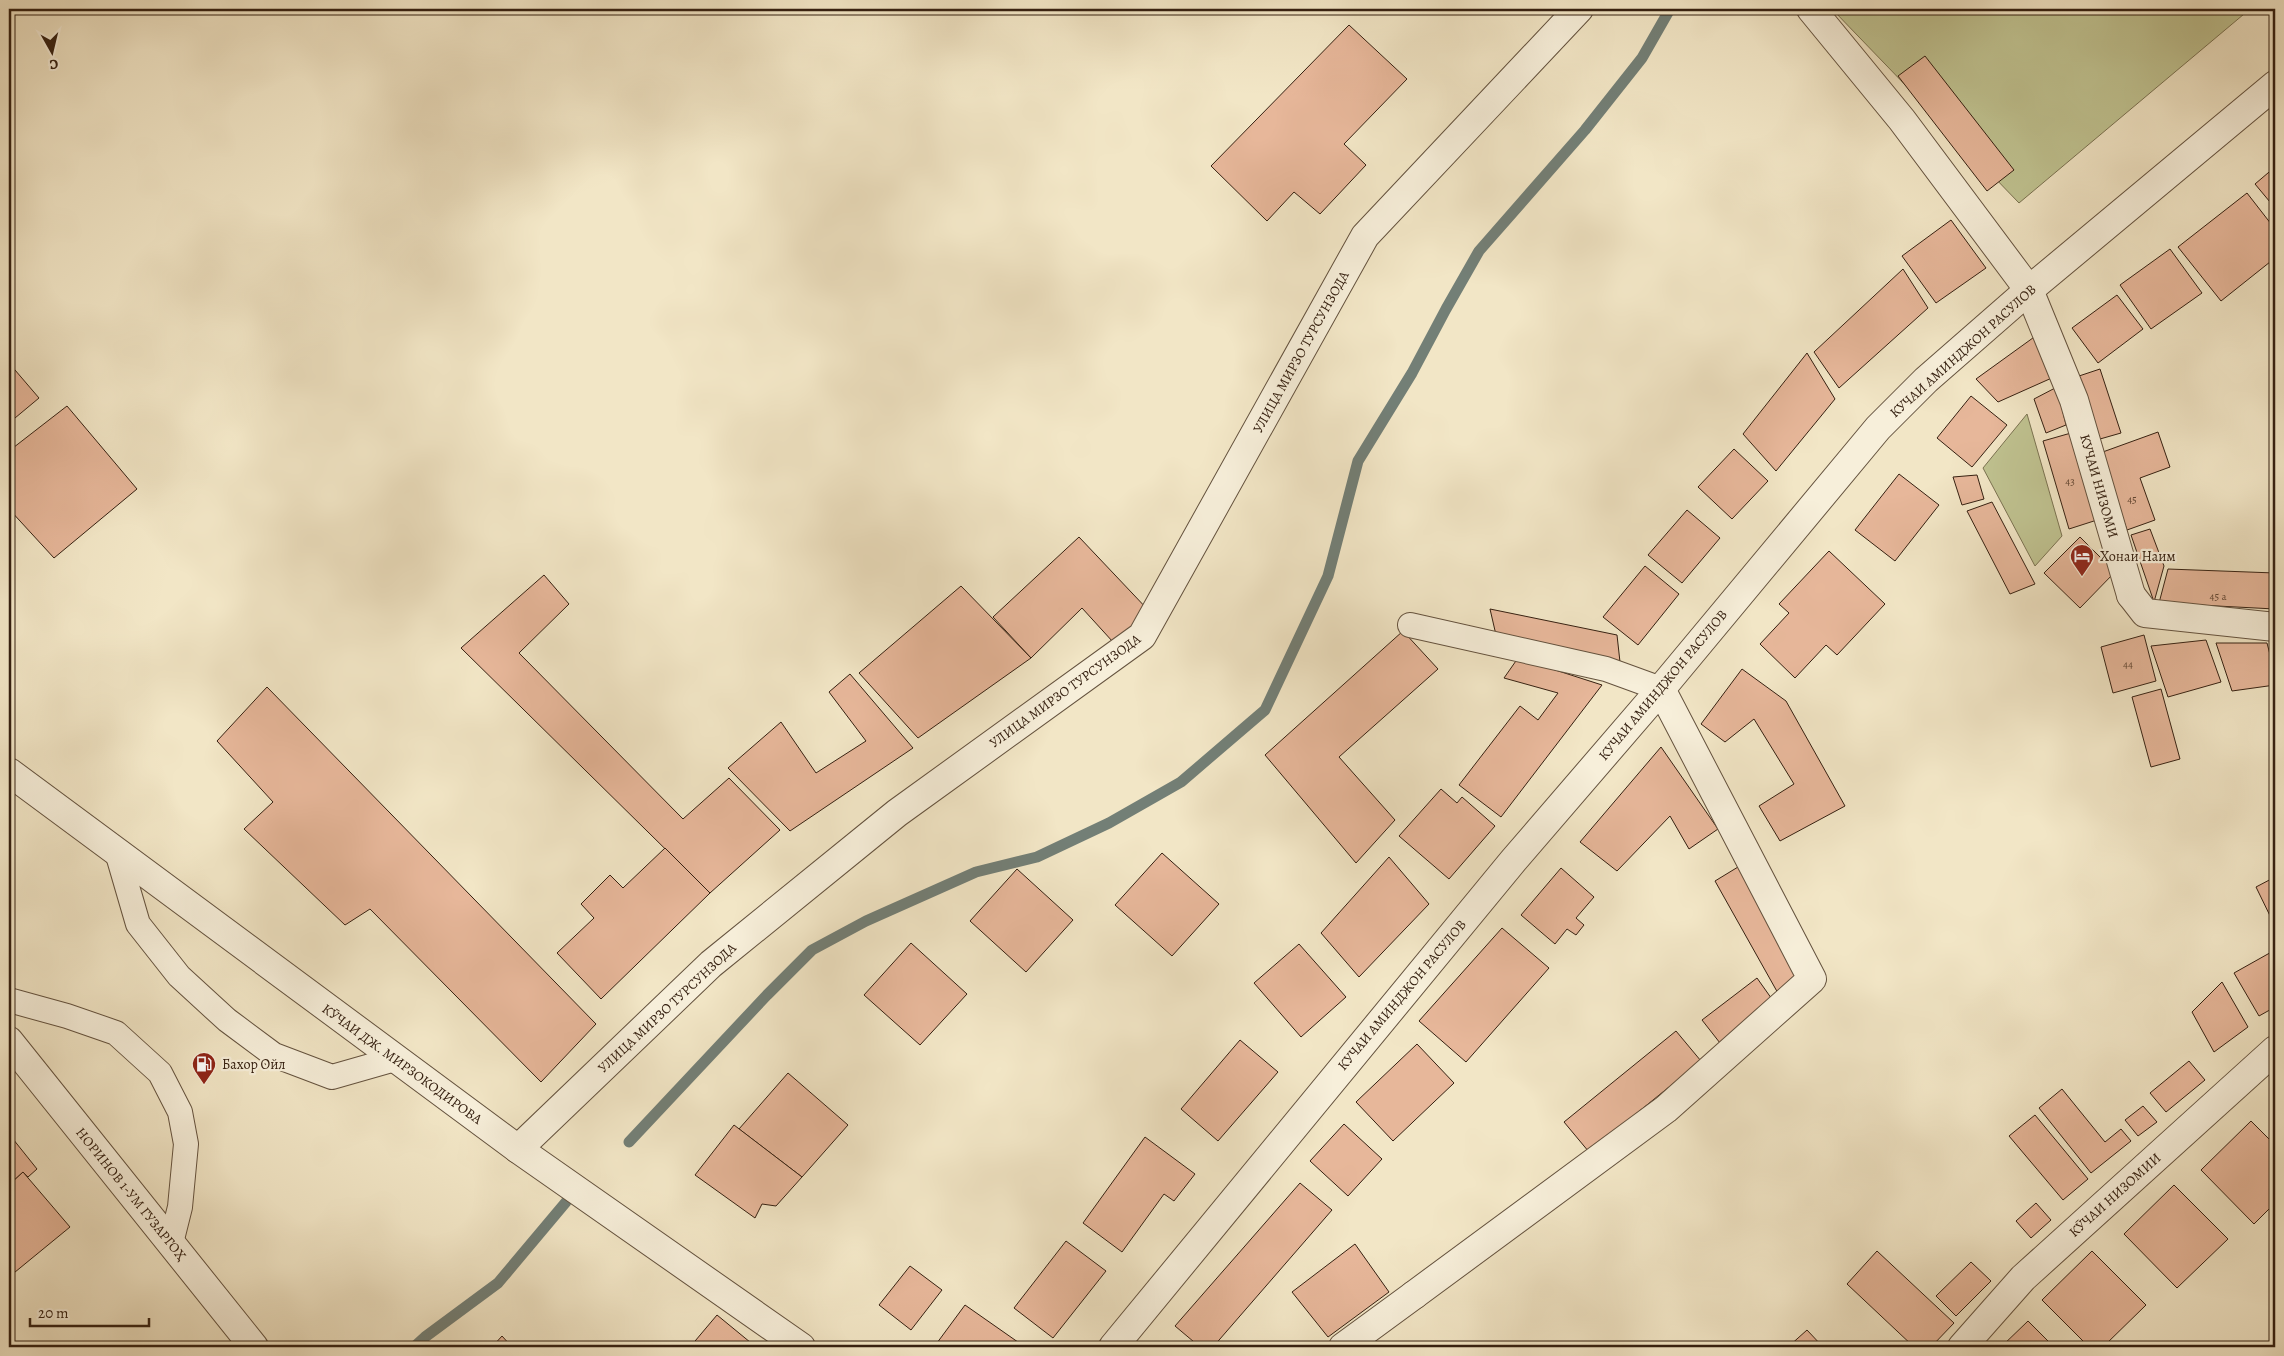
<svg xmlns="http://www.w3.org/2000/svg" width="2284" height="1356" font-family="Alegreya,serif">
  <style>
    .green { fill: #c0c391; stroke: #7a7251 }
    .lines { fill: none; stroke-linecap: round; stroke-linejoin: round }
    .stream { stroke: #737f76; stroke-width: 11 }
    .building { fill: #e7b79a; stroke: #352011 }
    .service-casing { stroke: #64523e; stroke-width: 26 }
    .pedestrian-casing { stroke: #64523e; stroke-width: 30 }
    .minor-casing { stroke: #64523e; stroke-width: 30 }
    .tertiary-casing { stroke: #64523e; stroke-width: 30 }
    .service { stroke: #f7efda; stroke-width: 24 }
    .pedestrian { stroke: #f7efda; stroke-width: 28 }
    .minor { stroke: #f7efda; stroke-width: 28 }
    .tertiary { stroke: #f7efda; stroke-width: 28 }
    .labels { text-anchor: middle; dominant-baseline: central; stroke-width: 4.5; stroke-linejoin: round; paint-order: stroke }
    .number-label { font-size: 11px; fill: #624633 }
    .street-label { font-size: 14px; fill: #352011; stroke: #f7efda }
    .poi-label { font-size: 14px; fill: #352011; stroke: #f7efda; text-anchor: start }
  </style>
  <rect width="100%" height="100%" fill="#f2e6c6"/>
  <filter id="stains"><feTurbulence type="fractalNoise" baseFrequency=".004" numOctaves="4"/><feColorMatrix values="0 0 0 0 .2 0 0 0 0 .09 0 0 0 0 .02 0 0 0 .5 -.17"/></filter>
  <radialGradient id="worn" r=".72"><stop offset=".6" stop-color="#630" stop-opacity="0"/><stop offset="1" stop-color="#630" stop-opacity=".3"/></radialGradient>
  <g class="green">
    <polygon points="1832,9 2250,9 2019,203"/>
    <polygon points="2027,414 2062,536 2035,566 1983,468"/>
  </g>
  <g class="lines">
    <g class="stream">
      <polyline points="629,1142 767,995 812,950 866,921 976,872 1037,857 1109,823 1181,782 1265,710 1328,576 1358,461 1412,373 1446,309 1479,251 1585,130 1642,58 1670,9"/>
      <polyline points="414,1347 425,1337 498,1283 566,1202"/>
    </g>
  </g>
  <g class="building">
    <polygon points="1349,25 1407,79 1344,144 1366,165 1320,214 1294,192 1267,221 1211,166"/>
    <polygon points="1925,56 2014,170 1987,191 1898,76"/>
    <polygon points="2275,167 2275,208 2255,184"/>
    <polygon points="2247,193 2275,229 2275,258 2221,301 2178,247"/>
    <polygon points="1951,220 1986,268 1936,303 1902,256"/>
    <polygon points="2170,249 2202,293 2151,329 2120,285"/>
    <polygon points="1903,269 1928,308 1839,388 1814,352"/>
    <polygon points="2117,295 2143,329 2098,363 2072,328"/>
    <polygon points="2037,335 2054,377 1998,402 1976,379"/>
    <polygon points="1807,353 1835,399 1776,471 1743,434"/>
    <polygon points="9,363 39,398 9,423"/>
    <polygon points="2100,369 2121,433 2100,439 2079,376"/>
    <polygon points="2057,387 2066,425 2046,433 2034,399"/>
    <polygon points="1971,396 2007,425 1972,467 1937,438"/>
    <polygon points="67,406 137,489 54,558 9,509 9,451"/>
    <polygon points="2158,432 2170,467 2140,478 2155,520 2127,530 2100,453"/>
    <polygon points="2071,433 2097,520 2069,529 2043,441"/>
    <polygon points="1734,449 1768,481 1732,519 1698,487"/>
    <polygon points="1899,474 1939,505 1895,561 1855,530"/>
    <polygon points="1977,475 1984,499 1962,505 1953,477"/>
    <polygon points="1992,502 2035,584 2010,594 1967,511"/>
    <polygon points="1687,510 1720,538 1682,583 1648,555"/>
    <polygon points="2150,529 2164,566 2154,602 2131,535"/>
    <polygon points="1079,537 1150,612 1113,642 1082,608 1031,658 993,617"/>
    <polygon points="2080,537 2115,572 2080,608 2044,573"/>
    <polygon points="1829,551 1885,604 1837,655 1826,645 1795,678 1760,644 1789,613 1779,604"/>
    <polygon points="1645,566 1679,594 1638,645 1603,617"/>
    <polygon points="2168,569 2275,573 2275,609 2159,603"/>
    <polygon points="544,575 569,604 519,653 683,819 729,778 780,830 710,893 461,648"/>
    <polygon points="961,586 1031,658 918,738 859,673"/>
    <polygon points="1490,609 1617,635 1620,662 1496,635"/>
    <polygon points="1403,631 1438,669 1339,757 1395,820 1356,863 1265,755"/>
    <polygon points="2144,635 2156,681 2113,693 2101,647"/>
    <polygon points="2206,640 2221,682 2168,697 2151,646"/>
    <polygon points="2216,643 2267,643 2275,674 2275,685 2232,691"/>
    <polygon points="1518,658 1602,685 1501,817 1459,785 1520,706 1538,720 1558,693 1504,678"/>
    <polygon points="1742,669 1786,701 1845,806 1780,841 1759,806 1794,784 1754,719 1725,742 1701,724"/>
    <polygon points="850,674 913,748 790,831 728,768 781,722 816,773 866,741 829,692"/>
    <polygon points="267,687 596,1024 541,1082 370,909 345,925 244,829 273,802 217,741"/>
    <polygon points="2161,689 2180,759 2151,767 2132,697"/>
    <polygon points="1661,747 1718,829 1689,849 1670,816 1617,871 1580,842"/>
    <polygon points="1441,789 1457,803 1462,797 1495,826 1449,879 1399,836"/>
    <polygon points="665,848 710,893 601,999 557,953 594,918 581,904 610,875 623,888"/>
    <polygon points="1162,853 1219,904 1172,956 1115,905"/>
    <polygon points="1389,857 1429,904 1359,977 1321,933"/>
    <polygon points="1738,867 1801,974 1779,995 1715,881"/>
    <polygon points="1561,868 1594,897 1576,918 1584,925 1576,935 1567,929 1555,944 1521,915"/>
    <polygon points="1017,869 1073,920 1026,972 970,921"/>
    <polygon points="2275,877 2275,926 2256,887"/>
    <polygon points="1502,928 1549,968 1466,1062 1419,1021"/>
    <polygon points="911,943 967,994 920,1045 864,995"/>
    <polygon points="1299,944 1346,997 1301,1037 1254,983"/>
    <polygon points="2275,950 2275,1007 2259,1016 2234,973"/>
    <polygon points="1757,978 1774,1002 1720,1043 1702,1020"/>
    <polygon points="2222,982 2248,1027 2214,1052 2192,1012"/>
    <polygon points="1676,1031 1701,1061 1589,1152 1564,1122"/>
    <polygon points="1240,1040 1278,1072 1218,1141 1181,1109"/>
    <polygon points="1417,1044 1454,1083 1393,1141 1356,1102"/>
    <polygon points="2189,1061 2205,1080 2166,1112 2150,1093"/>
    <polygon points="788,1073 848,1125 802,1177 739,1129"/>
    <polygon points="2062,1089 2105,1142 2121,1129 2131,1141 2091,1173 2039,1108"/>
    <polygon points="2143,1106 2157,1122 2138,1136 2125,1120"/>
    <polygon points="2035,1115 2088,1179 2063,1200 2009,1136"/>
    <polygon points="2251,1121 2275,1145 2275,1203 2254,1224 2201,1170"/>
    <polygon points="1344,1124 1382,1159 1348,1196 1310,1161"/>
    <polygon points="734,1125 802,1177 776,1206 762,1204 755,1218 695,1175"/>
    <polygon points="9,1134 37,1169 28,1177 23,1172 9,1185"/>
    <polygon points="1145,1137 1195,1174 1174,1201 1164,1194 1122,1252 1083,1223"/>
    <polygon points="23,1172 70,1227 9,1277 9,1185"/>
    <polygon points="1300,1183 1332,1210 1213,1347 1200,1347 1175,1326"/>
    <polygon points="2174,1185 2228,1239 2177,1288 2124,1234"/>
    <polygon points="2036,1203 2051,1220 2031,1238 2016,1221"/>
    <polygon points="1066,1241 1106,1271 1053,1338 1014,1308"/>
    <polygon points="1355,1244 1389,1292 1328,1337 1292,1292"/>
    <polygon points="1877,1251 1954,1323 1931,1347 1914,1347 1847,1284"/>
    <polygon points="2092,1251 2146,1305 2103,1347 2089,1347 2042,1300"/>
    <polygon points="1971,1262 1991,1281 1956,1316 1936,1296"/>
    <polygon points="910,1266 942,1290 911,1330 879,1305"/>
    <polygon points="965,1305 1025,1347 934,1347"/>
    <polygon points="717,1315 756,1347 690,1347"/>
    <polygon points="2028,1321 2054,1347 2001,1347"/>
    <polygon points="1807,1330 1823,1347 1788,1347"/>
    <polygon points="502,1336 512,1347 492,1347"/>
  </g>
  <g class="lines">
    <g class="service-casing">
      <g id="service">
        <polyline points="1410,625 1606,669 1661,689"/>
        <polyline points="117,852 138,924 179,976 227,1020 274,1055 332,1077 395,1059"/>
        <polyline points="9,1000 67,1016 116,1033 160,1073 180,1112 186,1144 180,1207 171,1243"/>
      </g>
    </g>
    <g class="pedestrian-casing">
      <g id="pedestrian">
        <polyline points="2029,290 2074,400 2131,595"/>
        <polyline points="1343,1347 1414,1295"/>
      </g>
    </g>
    <g class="minor-casing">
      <g id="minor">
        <polyline points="1811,9 1902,120 2029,290"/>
        <polyline points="2131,595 2145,613 2275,627"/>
        <polyline points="518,1149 711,964 897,813 1142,636 1365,236 1579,9"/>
        <polyline points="1414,1295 1666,1109 1812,979 1661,689"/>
        <polyline points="1113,1347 1513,861 1661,689 1878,428 1926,380 2029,290 2275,85"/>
        <polyline points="1962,1347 2023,1278 2275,1050"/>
      </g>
    </g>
    <g class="tertiary-casing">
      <g id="tertiary">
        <polyline points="9,772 518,1149 801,1347"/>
        <polyline points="9,1041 254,1347"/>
      </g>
    </g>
    <use href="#service" class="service"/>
    <use href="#pedestrian" class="pedestrian"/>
    <use href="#minor" class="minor"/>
    <use href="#tertiary" class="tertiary"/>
  </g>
  <defs>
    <g id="hotel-pin" transform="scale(1.25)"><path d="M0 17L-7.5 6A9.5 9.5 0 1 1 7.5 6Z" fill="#8f2418" stroke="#f7efda"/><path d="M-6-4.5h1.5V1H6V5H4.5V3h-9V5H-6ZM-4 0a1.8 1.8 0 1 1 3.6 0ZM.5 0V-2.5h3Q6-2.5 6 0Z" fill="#fff"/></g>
    <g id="fuel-pin" transform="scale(1.25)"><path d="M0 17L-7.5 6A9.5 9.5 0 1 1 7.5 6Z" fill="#8f2418" stroke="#f7efda"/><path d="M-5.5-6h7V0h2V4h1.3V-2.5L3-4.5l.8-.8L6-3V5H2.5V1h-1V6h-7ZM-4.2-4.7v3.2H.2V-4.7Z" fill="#fff"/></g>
  </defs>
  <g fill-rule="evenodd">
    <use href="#hotel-pin" x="2082" y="556"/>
    <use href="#fuel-pin" x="204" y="1064"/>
  </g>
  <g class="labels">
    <g class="number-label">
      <text x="2070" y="481">43</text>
      <text x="2132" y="499">45</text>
      <text x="2218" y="596">45 а</text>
      <text x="2128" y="664">44</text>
    </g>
    <g class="street-label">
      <text transform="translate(1963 351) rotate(-42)">КУЧАИ АМИНДЖОН РАСУЛОВ</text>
      <text transform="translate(1301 352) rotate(-61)">УЛИЦА МИРЗО ТУРСУНЗОДА</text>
      <text transform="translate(2099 486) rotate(74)">КУЧАИ НИЗОМИ</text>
      <text transform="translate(1663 685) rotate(-50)">КУЧАИ АМИНДЖОН РАСУЛОВ</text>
      <text transform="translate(1065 691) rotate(-36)">УЛИЦА МИРЗО ТУРСУНЗОДА</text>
      <text transform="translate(1402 995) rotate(-50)">КУЧАИ АМИНДЖОН РАСУЛОВ</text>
      <text transform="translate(667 1008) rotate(-43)">УЛИЦА МИРЗО ТУРСУНЗОДА</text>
      <text transform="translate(402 1064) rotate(36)">КӮЧАИ ДЖ. МИРЗОКОДИРОВА</text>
      <text transform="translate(131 1194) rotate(51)">НОРИНОВ 1-УМ ГУЗАРГОҲ</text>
      <text transform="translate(2115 1195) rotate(-42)">КӮЧАИ НИЗОМИИ</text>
    </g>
    <g class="poi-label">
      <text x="2100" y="556">Хонаи Наим</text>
      <text x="222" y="1064">Бахор Ойл</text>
    </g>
  </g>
  <rect width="2284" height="1356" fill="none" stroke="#f2e6c6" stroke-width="30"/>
  <rect x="10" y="10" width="2264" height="1336" fill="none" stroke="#352011" stroke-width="2.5"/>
  <rect x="15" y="15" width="2254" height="1326" fill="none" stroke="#352011"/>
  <g transform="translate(52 52) rotate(172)" stroke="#f7efda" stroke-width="4" paint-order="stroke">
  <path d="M0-4L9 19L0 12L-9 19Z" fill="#352011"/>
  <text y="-8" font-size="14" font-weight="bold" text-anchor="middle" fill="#352011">С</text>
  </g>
  <path d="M30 1318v8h119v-8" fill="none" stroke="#352011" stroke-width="2.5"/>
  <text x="38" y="1318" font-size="15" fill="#352011" stroke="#f7efda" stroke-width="4" paint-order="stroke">20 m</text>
  <rect width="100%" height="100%" filter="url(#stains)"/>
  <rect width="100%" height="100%" fill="url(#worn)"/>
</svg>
